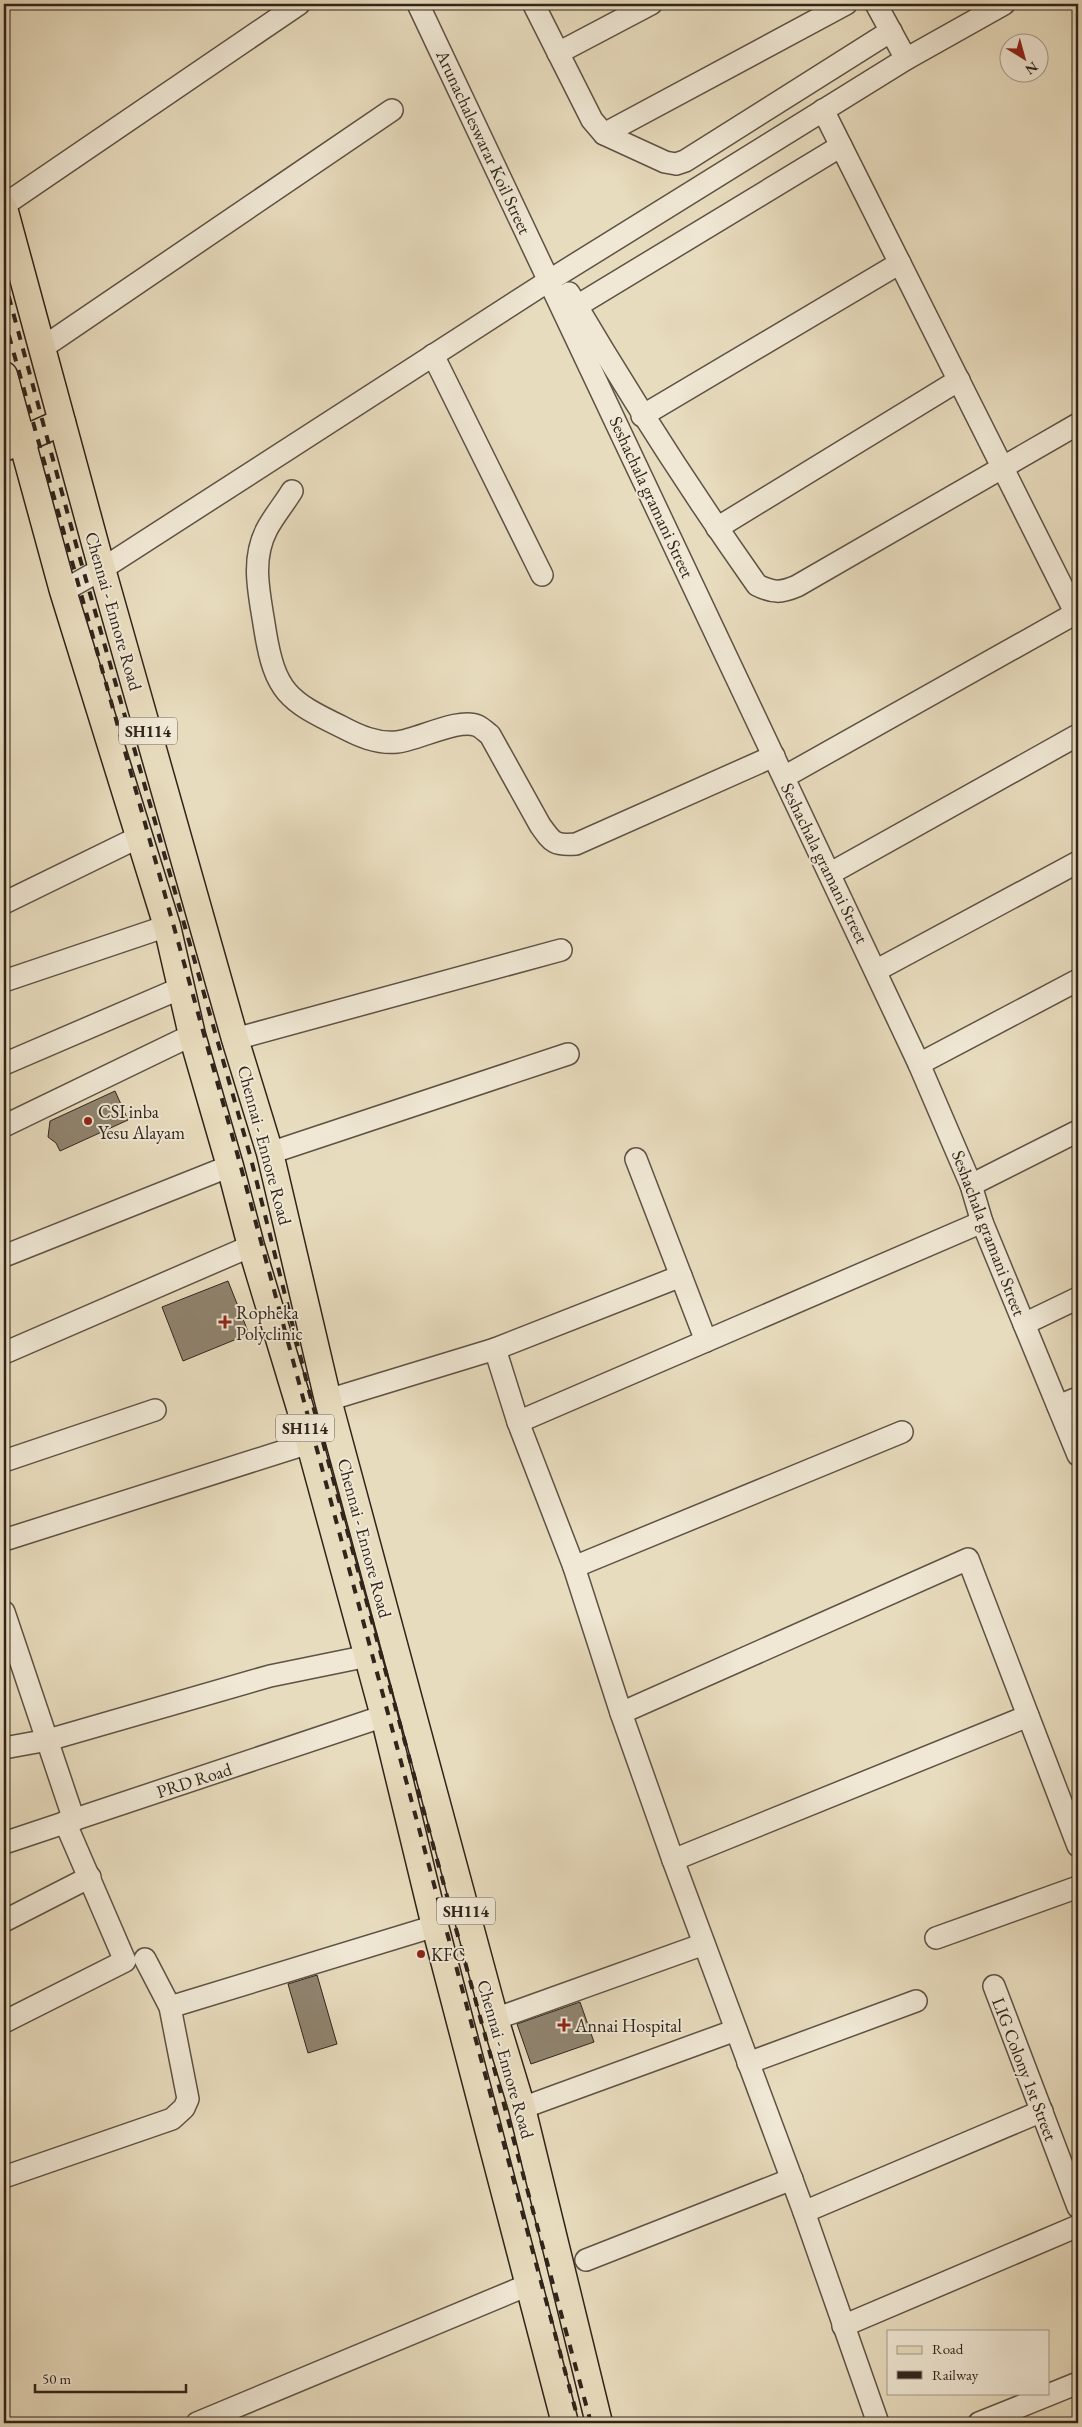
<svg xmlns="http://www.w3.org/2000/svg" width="1082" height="2427" font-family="'EB Garamond',serif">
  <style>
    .building { fill: #908470; stroke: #30241b }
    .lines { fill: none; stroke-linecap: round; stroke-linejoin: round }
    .minor-casing { stroke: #5e5244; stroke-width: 24 }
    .major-casing { stroke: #30241b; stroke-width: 29 }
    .minor { stroke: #f0e8d5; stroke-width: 21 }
    .major { stroke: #e8dcbe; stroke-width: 26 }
    .rail { stroke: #30241b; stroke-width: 4; stroke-dasharray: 9 9; stroke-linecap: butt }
    .poi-dot { fill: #8f2418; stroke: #f0e8d5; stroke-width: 2 }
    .labels { text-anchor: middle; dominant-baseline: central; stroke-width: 4; stroke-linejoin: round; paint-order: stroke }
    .shield { fill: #f0e8d5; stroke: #6a5f53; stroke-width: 1 }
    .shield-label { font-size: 16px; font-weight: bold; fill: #30241b }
    .street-label { font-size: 18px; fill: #30241b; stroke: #f0e8d5 }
    .poi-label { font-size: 18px; fill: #30241b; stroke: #f0e8d5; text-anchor: start }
  </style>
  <rect width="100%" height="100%" fill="#e8dcbe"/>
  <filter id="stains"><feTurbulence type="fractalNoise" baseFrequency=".004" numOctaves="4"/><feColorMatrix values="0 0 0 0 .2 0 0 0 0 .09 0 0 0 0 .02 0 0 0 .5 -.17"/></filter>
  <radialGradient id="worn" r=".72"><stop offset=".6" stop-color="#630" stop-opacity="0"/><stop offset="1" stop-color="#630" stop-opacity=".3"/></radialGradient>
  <g class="building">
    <polygon points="115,1091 128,1120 60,1151 56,1143 48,1137 50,1121"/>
    <polygon points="228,1281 249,1334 183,1361 162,1307"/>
    <polygon points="317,1975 337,2044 308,2053 288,1984"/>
    <polygon points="580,2002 594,2042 531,2064 517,2024"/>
  </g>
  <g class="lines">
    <g class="minor-casing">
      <g id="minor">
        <polyline points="418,4 919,1064 971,1185 982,1222 1078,1455"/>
        <polyline points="540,4 535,7 592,120 604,134 665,162 676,164 685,161 891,31"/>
        <polyline points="876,4 906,59"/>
        <polyline points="558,53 651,4"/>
        <polyline points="823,110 1078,618"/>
        <polyline points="604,134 846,4"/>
        <polyline points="4,205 299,4"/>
        <path d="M 569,293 C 628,393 690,490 757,585 C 773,593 781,593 797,586 L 1078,424"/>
        <polyline points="577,306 841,146"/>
        <polyline points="42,348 392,110"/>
        <polyline points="433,355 542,575"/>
        <polyline points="642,416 900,263"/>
        <path d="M 292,491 C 284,504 274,516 267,529 C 250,561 260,596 265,630 C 275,692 288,701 342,727 C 359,736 377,744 397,742 C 418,740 459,717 478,726 C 482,728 486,732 490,735 L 540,825 C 552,842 554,846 576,844 L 774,756"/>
        <polyline points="717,528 959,380"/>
        <polyline points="63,591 102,569 550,280 906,59 1004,4"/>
        <polyline points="784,777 1076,613"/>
        <polyline points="831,873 1078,735"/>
        <polyline points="4,903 139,837"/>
        <polyline points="877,970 1078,862"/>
        <polyline points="4,981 167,926"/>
        <polyline points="235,1039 561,950"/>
        <polyline points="4,1064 181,988"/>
        <polyline points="919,1064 1078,980"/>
        <polyline points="4,1126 192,1035"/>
        <polyline points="270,1153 568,1054"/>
        <polyline points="636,1159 706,1341"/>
        <polyline points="971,1185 1078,1131"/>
        <polyline points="4,1256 230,1166"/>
        <polyline points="1024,1324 1078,1298"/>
        <polyline points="495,1349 681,1276"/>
        <polyline points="4,1353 251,1246"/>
        <polyline points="328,1400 495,1349 518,1422 574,1567 621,1713 673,1860 804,2212 878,2423"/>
        <polyline points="1058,1406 1078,1398"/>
        <polyline points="518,1422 982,1222"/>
        <polyline points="4,1461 155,1410"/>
        <polyline points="4,1540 309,1443"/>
        <polyline points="574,1567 902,1432"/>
        <polyline points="4,1612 74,1820"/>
        <polyline points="621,1713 968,1559 1078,1846"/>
        <polyline points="4,1748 48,1740 270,1676 368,1656"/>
        <polyline points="4,1843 384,1716"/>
        <polyline points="673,1860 1028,1716"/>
        <polyline points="4,1921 90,1877"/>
        <polyline points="936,1938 1078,1887"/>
        <polyline points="994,1986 1078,2207"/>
        <polyline points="170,2007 435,1926"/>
        <polyline points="495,2019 704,1944"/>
        <polyline points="4,2022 125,1961 65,1822"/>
        <polyline points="748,2063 916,2001"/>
        <polyline points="522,2108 736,2030"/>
        <polyline points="4,2177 172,2119 184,2108 188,2099 170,2007 145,1959"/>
        <polyline points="804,2212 1042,2111"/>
        <polyline points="586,2260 792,2179"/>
        <polyline points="843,2326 1078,2226"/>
        <polyline points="197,2423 528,2285"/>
        <polyline points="979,2423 1078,2383"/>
      </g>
    </g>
    <g class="major-casing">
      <g id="major">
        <polyline points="4,208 102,569 235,1039 270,1153 328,1400 495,2019 522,2108 599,2423"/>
        <polyline points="4,375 63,591 167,926 192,1035 230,1166 251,1246 300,1408 384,1716 435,1926 565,2423"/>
        <polyline points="4,448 62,422"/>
      </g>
    </g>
    <use href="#minor" class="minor"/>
    <use href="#major" class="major"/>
    <g class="rail">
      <polyline points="4,279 77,548 250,1155 309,1391 591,2423"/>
      <polyline points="4,318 239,1160 579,2423"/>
    </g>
  </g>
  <g class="poi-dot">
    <circle cx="88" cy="1121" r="5"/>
    <path d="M222.5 1314.5h5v5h5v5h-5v5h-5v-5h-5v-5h5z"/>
    <circle cx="421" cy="1954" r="5"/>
    <path d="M561.5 2017.5h5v5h5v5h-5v5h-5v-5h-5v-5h5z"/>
  </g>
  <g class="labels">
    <g class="shield">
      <rect x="119" y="717.5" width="58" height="27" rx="4"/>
      <rect x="276" y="1414.5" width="58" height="27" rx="4"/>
      <rect x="437" y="1897.5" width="58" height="27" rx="4"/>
    </g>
    <g class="shield-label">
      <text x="148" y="731">SH114</text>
      <text x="305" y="1428">SH114</text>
      <text x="466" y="1911">SH114</text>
    </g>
    <g class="street-label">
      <text transform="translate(484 142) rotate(65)">Arunachaleswarar Koil Street</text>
      <text transform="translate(652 497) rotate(65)">Seshachala gramani Street</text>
      <text transform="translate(114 611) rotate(74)">Chennai - Ennore Road</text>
      <text transform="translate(825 863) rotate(64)">Seshachala gramani Street</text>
      <text transform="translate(265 1145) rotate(75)">Chennai - Ennore Road</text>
      <text transform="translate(989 1233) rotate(69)">Seshachala gramani Street</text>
      <text transform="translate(365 1538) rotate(75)">Chennai - Ennore Road</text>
      <text transform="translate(194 1780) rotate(-18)">PRD Road</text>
      <text transform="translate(506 2059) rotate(74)">Chennai - Ennore Road</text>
      <text transform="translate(1025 2069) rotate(69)">LIG Colony 1st Street</text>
    </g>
    <g class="poi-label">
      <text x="98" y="1111">CSI inba<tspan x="98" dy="21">Yesu Alayam</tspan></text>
      <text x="236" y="1312">Ropheka<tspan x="236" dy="21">Polyclinic</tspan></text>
      <text x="431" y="1954">KFC</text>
      <text x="575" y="2025">Annai Hospital</text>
    </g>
  </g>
  <rect width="1082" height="2427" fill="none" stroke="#e8dcbe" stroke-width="20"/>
  <rect x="5" y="5" width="1072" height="2417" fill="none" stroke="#30241b" stroke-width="2.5"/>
  <rect x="10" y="10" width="1062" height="2407" fill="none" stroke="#30241b"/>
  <rect x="887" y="2330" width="162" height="65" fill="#f0e8d5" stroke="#a39a8b"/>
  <rect x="897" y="2346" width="25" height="8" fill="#e8dcbe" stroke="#a39a8b"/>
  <text x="932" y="2354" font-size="15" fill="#30241b">Road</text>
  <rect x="897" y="2371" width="25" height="8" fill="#30241b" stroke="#a39a8b"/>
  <text x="932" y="2380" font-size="15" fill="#30241b">Railway</text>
  <g transform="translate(1024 58) rotate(143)"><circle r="24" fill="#f0e8d5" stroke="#a39a8b"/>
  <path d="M0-4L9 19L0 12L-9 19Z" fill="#8f2418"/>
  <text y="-8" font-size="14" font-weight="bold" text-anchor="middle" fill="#30241b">N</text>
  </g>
  <path d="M35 2384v8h151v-8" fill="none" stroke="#30241b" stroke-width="2.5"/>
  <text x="42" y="2384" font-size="15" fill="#30241b" stroke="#f0e8d5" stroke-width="4" paint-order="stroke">50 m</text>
  <rect width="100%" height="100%" filter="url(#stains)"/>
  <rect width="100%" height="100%" fill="url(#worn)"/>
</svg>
